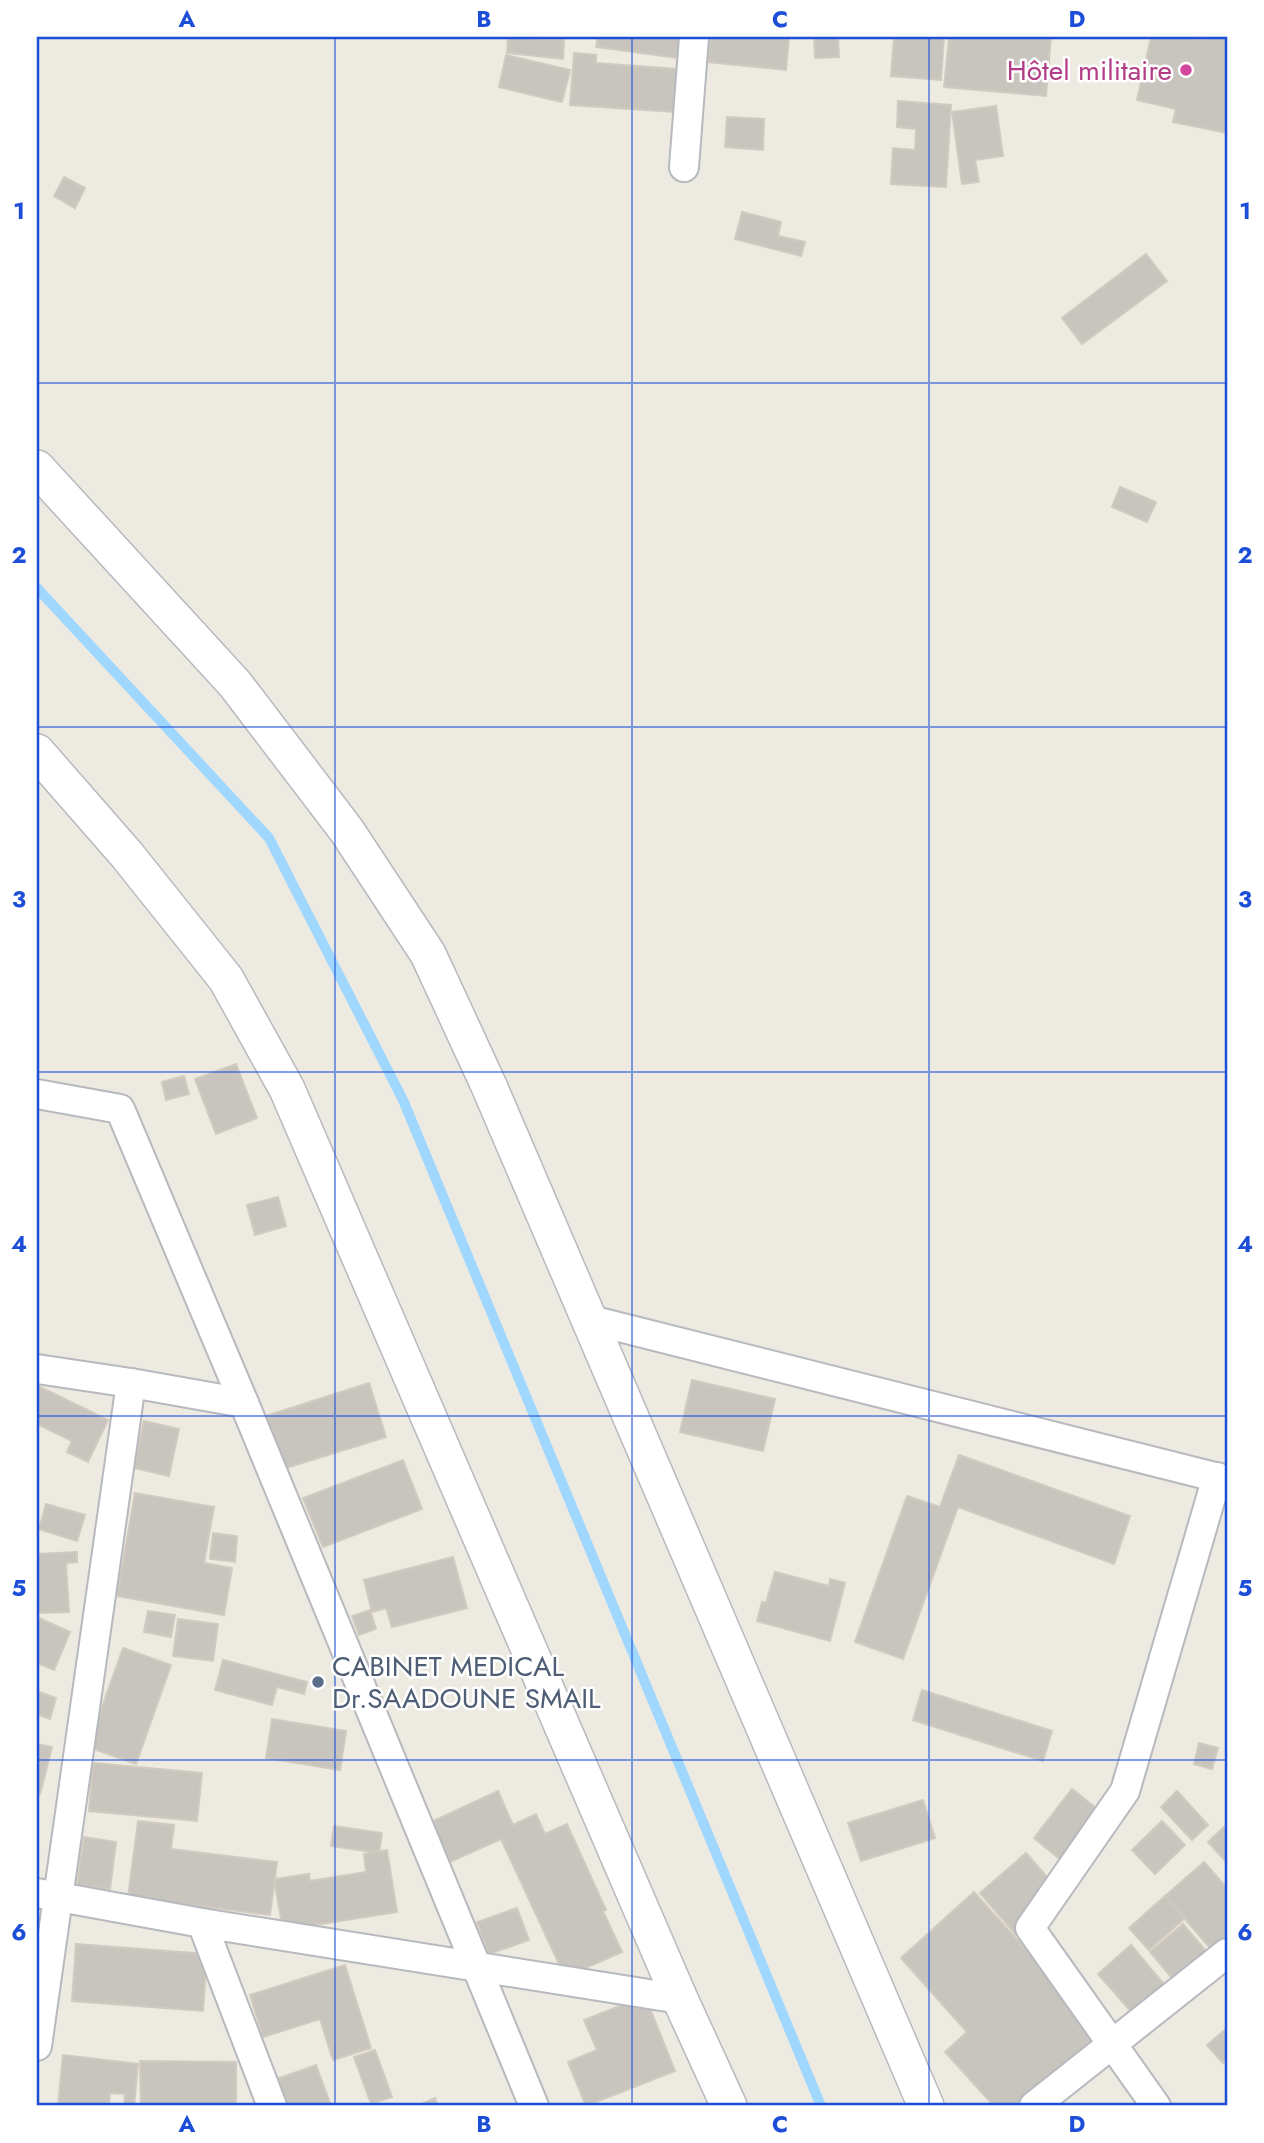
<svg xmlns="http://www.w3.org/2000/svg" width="1264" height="2143" font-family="Jost,sans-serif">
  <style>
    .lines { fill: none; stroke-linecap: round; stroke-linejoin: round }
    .stream { stroke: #9fd7ff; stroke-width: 10 }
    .building { fill: #c8c4be; stroke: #d1cbbf; stroke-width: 2 }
    .minor-casing { stroke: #b7b9be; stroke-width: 32 }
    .tertiary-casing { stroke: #b7b9be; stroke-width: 38 }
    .minor { stroke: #fff; stroke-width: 28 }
    .tertiary { stroke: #fff; stroke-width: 35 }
    .grid { fill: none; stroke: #1d4ed8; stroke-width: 2; stroke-opacity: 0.55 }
    .hotel-dot { fill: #d1479c; stroke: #fff; stroke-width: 2.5 }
    .service-dot { fill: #5c6f8a; stroke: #fff; stroke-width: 2.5 }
    .labels { text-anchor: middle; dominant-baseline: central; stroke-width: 5; stroke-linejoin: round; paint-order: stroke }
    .hotel-label { font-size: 28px; fill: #b23c85; stroke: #fff; text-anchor: end }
    .service-label { font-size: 28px; fill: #4e5e75; stroke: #fff; text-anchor: start }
    .neatline { fill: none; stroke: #1d4ed8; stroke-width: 2.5 }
    .grid-label { font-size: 23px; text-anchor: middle; font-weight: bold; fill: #1d4ed8 }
  </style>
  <rect width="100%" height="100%" fill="#edeae1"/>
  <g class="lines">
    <polyline class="stream" points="37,588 269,838 403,1100 821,2106"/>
  </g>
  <g class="building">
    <polygon points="508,37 564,40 563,59 507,53"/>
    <polygon points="598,37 680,37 677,58 596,47"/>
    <polygon points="710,37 789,37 786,70 708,62"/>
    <polygon points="814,37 838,37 839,57 815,58"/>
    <polygon points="894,37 944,37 941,80 891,76"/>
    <polygon points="949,37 1051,37 1046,96 944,87"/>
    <polygon points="1151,37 1187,37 1202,40 1201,37 1227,37 1227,133 1173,122 1176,109 1137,100"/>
    <polygon points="574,53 596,55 596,63 677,69 675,112 570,105"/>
    <polygon points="506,55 570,70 562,102 499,87"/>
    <polygon points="898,101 951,105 946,187 891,184 893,148 915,150 916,129 897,127"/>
    <polygon points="996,106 1003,156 975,160 979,182 962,184 952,112"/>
    <polygon points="727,117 764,119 763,150 725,147"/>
    <polygon points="64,177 85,188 75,208 54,196"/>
    <polygon points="742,212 781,222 778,236 805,242 801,256 735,239"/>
    <polygon points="1146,254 1167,281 1082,344 1062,318"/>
    <polygon points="1120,487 1156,502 1147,522 1112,507"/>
    <polygon points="236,1064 257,1118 216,1134 195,1079"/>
    <polygon points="184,1076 189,1094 166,1100 162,1082"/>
    <polygon points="278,1197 286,1226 255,1235 247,1205"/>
    <polygon points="692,1380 775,1399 763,1451 680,1432"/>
    <polygon points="369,1383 386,1437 283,1469 266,1416"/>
    <polygon points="38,1386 108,1420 88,1462 67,1452 72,1441 37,1424"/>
    <polygon points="144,1421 179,1429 169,1476 134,1468"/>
    <polygon points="959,1455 1130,1516 1114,1564 958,1507 903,1659 855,1642 907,1496 940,1507"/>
    <polygon points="403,1460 422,1509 323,1547 303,1498"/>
    <polygon points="135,1493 214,1507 204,1563 232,1568 224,1615 117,1596"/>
    <polygon points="46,1504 85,1515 77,1541 39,1529"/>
    <polygon points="213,1533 237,1536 235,1562 210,1559"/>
    <polygon points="77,1552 77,1562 66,1563 69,1612 37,1613 37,1554"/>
    <polygon points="453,1557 467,1608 392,1627 386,1608 372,1612 364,1580"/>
    <polygon points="775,1572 829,1586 830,1579 845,1583 830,1641 757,1621 762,1602 766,1603"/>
    <polygon points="370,1610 376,1629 359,1635 352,1616"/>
    <polygon points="148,1611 175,1615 171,1637 144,1632"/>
    <polygon points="39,1618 70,1632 54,1670 37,1663 37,1623"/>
    <polygon points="178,1619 218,1624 213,1661 173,1656"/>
    <polygon points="123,1648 171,1665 136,1764 88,1747"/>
    <polygon points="223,1660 307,1682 304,1694 277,1687 272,1705 215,1690"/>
    <polygon points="922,1690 1052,1731 1043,1761 913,1720"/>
    <polygon points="37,1691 56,1698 50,1719 37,1714"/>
    <polygon points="272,1719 346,1731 340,1770 266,1758"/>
    <polygon points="1199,1743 1218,1748 1212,1769 1194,1764"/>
    <polygon points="37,1744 52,1747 40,1794 37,1793"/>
    <polygon points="93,1763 202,1773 197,1821 89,1811"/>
    <polygon points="1072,1789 1111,1820 1072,1869 1034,1838"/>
    <polygon points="498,1791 513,1825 536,1814 545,1834 567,1824 606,1910 603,1911 622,1952 565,1977 501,1839 450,1862 431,1822"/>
    <polygon points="1177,1791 1208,1825 1192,1840 1161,1807"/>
    <polygon points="923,1800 935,1838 861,1861 848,1823"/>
    <polygon points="138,1821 174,1825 171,1849 277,1862 270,1915 128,1897"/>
    <polygon points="1162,1821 1185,1845 1155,1874 1132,1850"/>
    <polygon points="1227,1824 1227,1863 1208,1842"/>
    <polygon points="334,1826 382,1833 379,1853 331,1846"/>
    <polygon points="84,1837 116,1842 110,1889 77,1885"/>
    <polygon points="387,1850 397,1912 283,1930 274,1879 309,1874 310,1881 366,1872 364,1854"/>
    <polygon points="1026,1853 1062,1894 1016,1935 980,1893"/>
    <polygon points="1204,1862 1227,1888 1227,1949 1218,1957 1165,1896"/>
    <polygon points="974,1892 1104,2036 1026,2106 994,2106 945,2052 967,2032 901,1958"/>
    <polygon points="1165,1896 1185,1918 1149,1950 1129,1928"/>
    <polygon points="517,1908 529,1940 489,1954 477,1922"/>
    <polygon points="1183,1924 1217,1964 1184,1992 1150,1952"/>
    <polygon points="76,1944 207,1954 203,2011 72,2001"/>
    <polygon points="1131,1945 1168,1989 1136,2017 1098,1974"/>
    <polygon points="345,1965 371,2048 333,2060 320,2019 263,2037 250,1995"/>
    <polygon points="645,1996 675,2071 586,2106 568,2062 597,2050 584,2020"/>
    <polygon points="1227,2028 1227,2062 1226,2060 1223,2063 1207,2045"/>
    <polygon points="375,2050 392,2097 371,2104 354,2057"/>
    <polygon points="63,2055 138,2064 134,2106 124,2106 125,2094 110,2093 109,2106 58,2106"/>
    <polygon points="140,2061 236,2062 236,2106 141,2106"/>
    <polygon points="316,2065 331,2106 280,2106 271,2081"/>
    <polygon points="435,2098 438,2106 417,2106"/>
  </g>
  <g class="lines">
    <g class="minor-casing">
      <g id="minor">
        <polyline points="684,167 694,37"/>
        <polyline points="37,1094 120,1109 244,1403 534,2106"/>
        <polyline points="587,1319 1227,1480"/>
        <polyline points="37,1369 131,1383"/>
        <polyline points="37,1893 202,1923 680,1999"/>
        <polyline points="202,1923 272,2106"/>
        <polyline points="37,2046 131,1383 244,1403"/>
        <polyline points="1034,2106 1227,1953"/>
        <polyline points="1156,2106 1030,1928 1125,1791 1217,1477"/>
      </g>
    </g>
    <g class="tertiary-casing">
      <g id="tertiary">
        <polyline points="37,468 235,684 347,831 428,954 489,1086 926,2106"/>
        <polyline points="37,752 127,855 226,979 287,1089 680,1999 729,2106"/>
      </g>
    </g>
    <use href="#minor" class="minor"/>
    <use href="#tertiary" class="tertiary"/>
  </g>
  <path class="grid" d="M 335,37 L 335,2106M 632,37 L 632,2106M 929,37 L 929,2106M 37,383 L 1227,383M 37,727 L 1227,727M 37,1072 L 1227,1072M 37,1416 L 1227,1416M 37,1760 L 1227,1760"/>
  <circle class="hotel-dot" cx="1186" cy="70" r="7"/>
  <circle class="service-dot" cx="318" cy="1682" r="7"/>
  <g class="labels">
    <g class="hotel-label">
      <text x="1172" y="70">Hôtel militaire</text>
    </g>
    <g class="service-label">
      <text x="332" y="1666">CABINET MEDICAL<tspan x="332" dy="32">Dr.SAADOUNE SMAIL</tspan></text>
    </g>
  </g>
  <rect width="1264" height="2143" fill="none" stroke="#ffffff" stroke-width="77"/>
  <rect x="38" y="38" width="1188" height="2066" class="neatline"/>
  <g class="grid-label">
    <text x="187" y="27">A</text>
    <text x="484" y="27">B</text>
    <text x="780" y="27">C</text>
    <text x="1077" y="27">D</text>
    <text x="19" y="219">1</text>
    <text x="1245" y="219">1</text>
    <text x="19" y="563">2</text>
    <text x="1245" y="563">2</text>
    <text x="19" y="907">3</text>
    <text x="1245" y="907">3</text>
    <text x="19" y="1252">4</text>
    <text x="1245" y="1252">4</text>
    <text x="19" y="1596">5</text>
    <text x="1245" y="1596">5</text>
    <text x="19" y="1940">6</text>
    <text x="1245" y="1940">6</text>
    <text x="187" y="2132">A</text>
    <text x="484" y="2132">B</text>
    <text x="780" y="2132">C</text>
    <text x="1077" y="2132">D</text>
  </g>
</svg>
